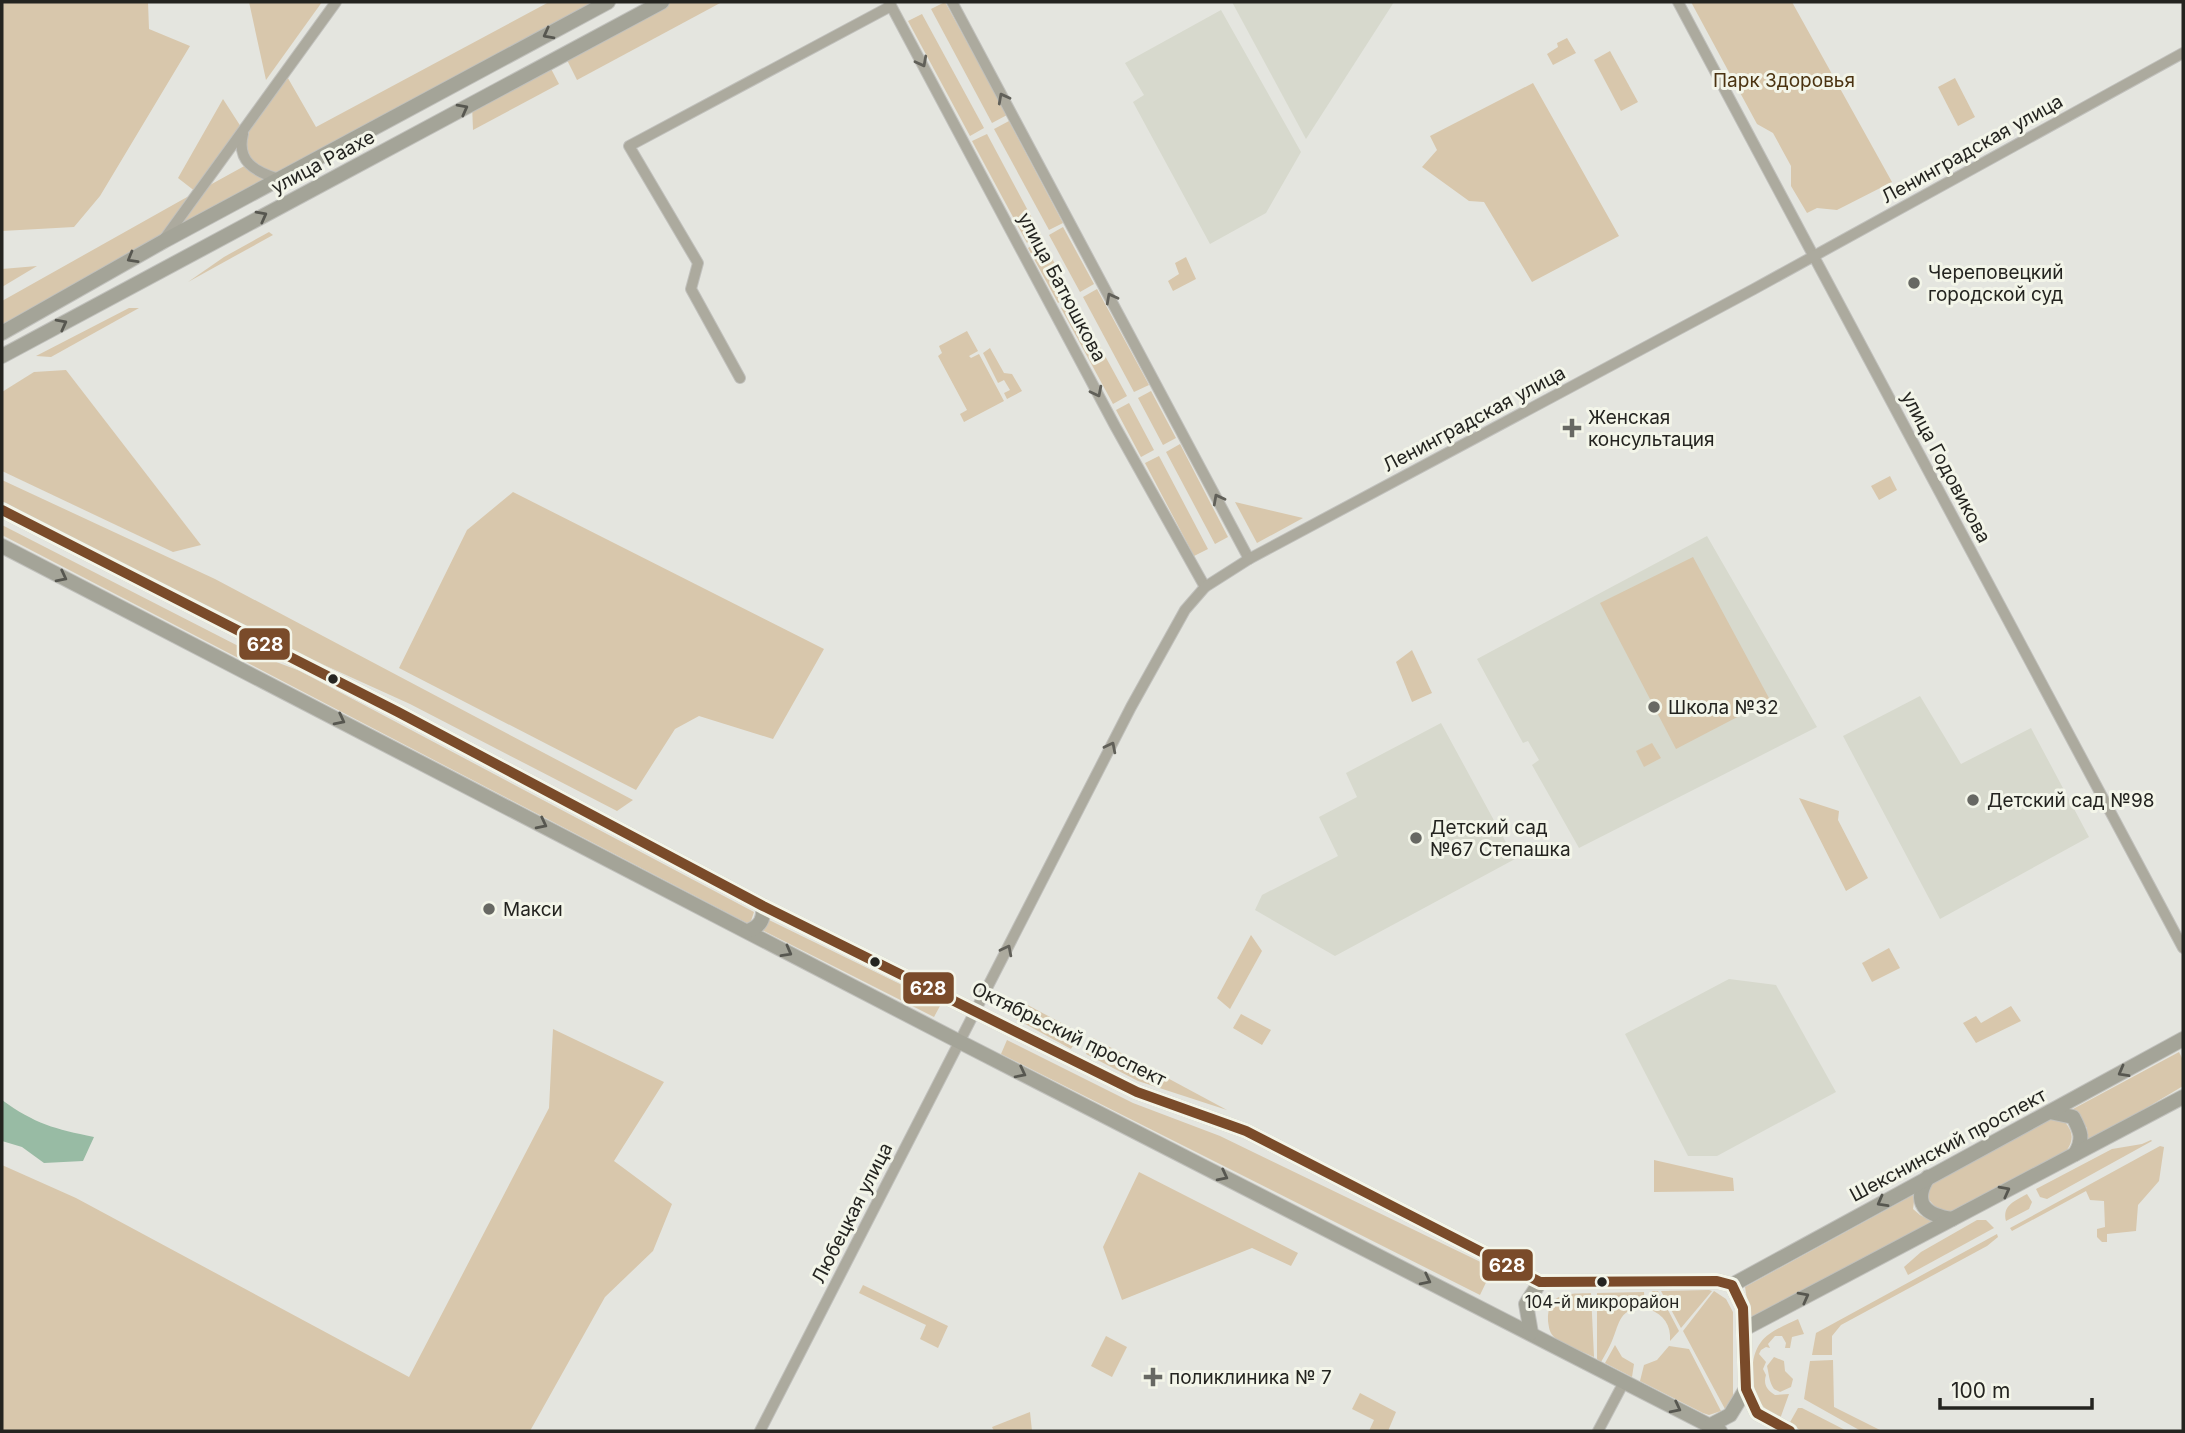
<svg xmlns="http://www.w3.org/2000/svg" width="2185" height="1433" font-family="Inter,sans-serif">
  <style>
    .built { fill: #d7d9cd }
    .green { fill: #d8c7ac; fill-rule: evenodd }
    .water { fill: #98bba4 }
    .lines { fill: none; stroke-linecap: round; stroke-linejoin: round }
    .minor-casing { stroke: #c1c1bd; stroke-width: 12 }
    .major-casing { stroke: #c1c1bd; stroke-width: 16 }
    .minor { stroke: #acaa9e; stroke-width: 10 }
    .major { stroke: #a4a498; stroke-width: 14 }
    .bus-1-casing { stroke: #f3f5e9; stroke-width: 16 }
    .bus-1 { stroke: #7a4b2a; stroke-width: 10 }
    .oneway { stroke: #575750 }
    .oneway2 { stroke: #616059 }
    .poi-dot { fill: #676863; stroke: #f3f5e9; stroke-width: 2.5 }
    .bus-dot { fill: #242420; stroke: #f3f5e9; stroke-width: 2.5 }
    .labels { text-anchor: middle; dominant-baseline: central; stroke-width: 6; stroke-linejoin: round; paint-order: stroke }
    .bus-label { font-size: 17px; fill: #242420; stroke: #f3f5e9 }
    .park-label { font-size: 19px; fill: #4b3311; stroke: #f3f5e9 }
    .street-label { font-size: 19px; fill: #242420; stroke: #f3f5e9 }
    .poi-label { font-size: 19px; fill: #242420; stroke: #f3f5e9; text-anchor: start }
    .line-badge { stroke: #f3f5e9; stroke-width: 2.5 }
    .badge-label { font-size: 19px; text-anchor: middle; font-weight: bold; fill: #fff }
  </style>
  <rect width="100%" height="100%" fill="#e4e5df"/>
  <g class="built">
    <polygon points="1232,2 1394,2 1306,139"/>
    <polygon points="1221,10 1301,152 1266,213 1210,244 1133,102 1144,95 1125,63"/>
    <polygon points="1707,536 1817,727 1579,848 1532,765 1539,760 1528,741 1523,743 1477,659"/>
    <polygon points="1920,696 1961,764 2031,728 2089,837 1940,919 1843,736"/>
    <polygon points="1441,723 1515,859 1335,956 1255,910 1262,895 1338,856 1319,817 1357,797 1346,773"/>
    <polygon points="1729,979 1776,985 1836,1092 1717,1156 1688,1156 1625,1034"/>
  </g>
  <g class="green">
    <polygon points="2,2 148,2 149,29 190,46 100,196 74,227 2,231"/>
    <polygon points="249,2 322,2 266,80"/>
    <path d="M 549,2 L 608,2 L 2,333 L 2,301 L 196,192 L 178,178 L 223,99 L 243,130 L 285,73 L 316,127 ZM 243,133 L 248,164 L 199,191 Z"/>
    <polygon points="659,2 722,2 577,80 564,54"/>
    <polygon points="945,2 1007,115 992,123 931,9"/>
    <polygon points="1691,2 1792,2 1892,182 1837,210 1817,208 1807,213 1791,186 1791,166 1773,133 1757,124"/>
    <polygon points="922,14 984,128 970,136 908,21"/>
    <polygon points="1567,38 1576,53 1553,65 1547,54 1558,47 1557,43"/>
    <polygon points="1610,51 1638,102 1621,111 1594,60"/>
    <polygon points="548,63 559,84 473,130 472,104"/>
    <polygon points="1955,78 1975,117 1958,126 1938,87"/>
    <polygon points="1533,83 1619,236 1532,282 1484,202 1469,201 1422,167 1437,150 1430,136"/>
    <polygon points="1009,121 1063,223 1049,230 994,129"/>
    <polygon points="987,134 1041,235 1027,243 972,141"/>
    <polygon points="1063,227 1094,284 1080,292 1049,235"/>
    <polygon points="269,232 273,235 188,282 224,257"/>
    <polygon points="1042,240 1072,295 1058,303 1028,248"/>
    <polygon points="1186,257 1196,279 1173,291 1168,281 1179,274 1175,263"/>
    <polygon points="37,266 2,287 2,269"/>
    <polygon points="1097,289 1149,385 1134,392 1083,297"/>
    <polygon points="1075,301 1127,396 1113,404 1061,308"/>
    <polygon points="129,308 139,308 51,357 36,356"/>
    <polygon points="967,331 978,351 969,356 971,358 979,354 1004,401 964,422 960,414 967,410 938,356 942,353 939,346"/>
    <polygon points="990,348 1004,373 1012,374 1022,391 1007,399 1004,393 1010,390 1004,380 998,383 983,353"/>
    <polygon points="66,370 201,545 173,552 2,471 2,392 34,372"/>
    <polygon points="1151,391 1176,438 1163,445 1138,398"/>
    <polygon points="1129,403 1154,450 1141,457 1116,410"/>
    <polygon points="1180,444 1228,537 1215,544 1166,452"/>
    <polygon points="1159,456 1208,549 1194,556 1145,463"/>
    <polygon points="1890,476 1897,490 1879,500 1871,486"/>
    <polygon points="2,480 215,579 633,800 617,811 410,704 225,620 2,506"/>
    <polygon points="513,492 824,649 773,739 699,716 675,729 636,790 399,668 467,530"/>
    <polygon points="1235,502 1303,518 1257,543"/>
    <polygon points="2,525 250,652 300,671 754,912 751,921 747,923 2,535"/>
    <polygon points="1693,557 1770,700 1676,749 1600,603"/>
    <polygon points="1412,650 1432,693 1412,702 1396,662"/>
    <polygon points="1652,743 1661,758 1644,767 1636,751"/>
    <polygon points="1799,798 1839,811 1838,820 1868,878 1846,891"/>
    <polygon points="769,920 941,1004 934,1017 762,930"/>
    <polygon points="1251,935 1262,951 1230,1009 1217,998"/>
    <polygon points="1889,948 1900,968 1872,982 1862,963"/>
    <polygon points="1022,1002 1080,1033 1071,1049 1014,1018"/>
    <polygon points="2011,1006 2021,1021 1976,1043 1963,1023 1976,1016 1981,1023"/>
    <polygon points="1241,1014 1271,1030 1262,1045 1233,1028"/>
    <polygon points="553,1029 664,1082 614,1161 672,1204 653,1251 605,1297 530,1431 2,1431 2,1165 76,1198 409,1377 549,1108"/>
    <polygon points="1093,1038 1227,1110 1138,1081 1086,1054"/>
    <polygon points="1007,1040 1133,1103 1220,1136 1493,1268 1480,1295 1001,1054"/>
    <polygon points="2179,1052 2183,1060 2183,1086 2086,1144 2087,1128 2073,1109"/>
    <path d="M 2051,1119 L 2065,1122 C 2073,1132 2074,1139 2067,1150 L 1948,1213 L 1936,1208 L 1927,1197 L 1931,1184 Z"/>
    <polygon points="2151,1140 2152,1141 2047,1199 2040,1197 2036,1189 2112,1149 2142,1144"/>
    <polygon points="2160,1146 2164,1147 2159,1181 2138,1205 2136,1231 2107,1234 2107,1242 2102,1242 2097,1237 2097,1229 2105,1227 2104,1201 2090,1200 2086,1191 2012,1231 2010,1228"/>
    <polygon points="1654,1160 1733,1178 1734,1191 1654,1192"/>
    <polygon points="1139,1172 1298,1253 1291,1266 1252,1248 1122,1300 1103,1247"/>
    <polygon points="1915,1194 1913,1209 1920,1215 1933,1222 1750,1319 1745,1287"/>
    <path d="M 2027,1194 L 2032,1202 L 2029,1209 L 2006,1221 C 2002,1205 2015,1201 2027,1194 Z"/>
    <polygon points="1977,1220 1986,1220 1994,1228 1908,1275 1904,1267 1921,1252"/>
    <polygon points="1997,1234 1998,1237 1987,1246 1841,1325 1832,1336 1832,1355 1812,1355 1816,1333"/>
    <polygon points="863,1285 948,1326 938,1348 920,1339 926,1325 859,1293"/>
    <polygon points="1709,1290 1712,1291 1681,1328 1661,1291"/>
    <path d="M 1652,1291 L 1658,1291 L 1679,1331 L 1670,1341 C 1671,1325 1664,1315 1649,1309 Z"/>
    <polygon points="1714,1291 1726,1299 1733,1312 1733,1400 1725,1409 1683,1331"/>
    <path d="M 1644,1292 L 1645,1308 C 1619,1308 1620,1322 1612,1341 C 1609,1348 1605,1355 1601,1362 L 1597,1359 L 1597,1293 Z"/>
    <path d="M 1591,1293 L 1594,1357 C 1581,1351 1564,1346 1554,1337 C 1549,1332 1549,1327 1548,1321 C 1547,1291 1569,1294 1591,1293 Z"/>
    <path d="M 1798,1319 L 1804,1334 L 1792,1337 L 1790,1348 L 1785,1348 L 1786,1343 L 1782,1336 L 1775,1336 L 1768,1344 L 1770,1348 L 1766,1347 L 1761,1350 L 1759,1354 L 1766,1362 L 1763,1369 L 1766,1375 C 1763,1384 1767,1390 1775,1395 L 1789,1394 L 1780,1419 C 1772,1414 1764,1409 1759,1401 C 1751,1385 1749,1357 1761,1342 C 1769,1331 1786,1325 1798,1319 Z"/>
    <polygon points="1106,1336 1127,1347 1112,1377 1091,1366"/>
    <polygon points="1615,1345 1622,1357 1634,1364 1632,1377 1605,1363"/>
    <polygon points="1669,1346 1689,1349 1721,1411 1709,1415 1703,1413 1640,1381 1644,1365 1657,1360"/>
    <path d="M 1774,1357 L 1784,1361 L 1785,1371 L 1793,1379 L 1791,1387 L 1780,1392 L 1774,1389 C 1769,1382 1769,1374 1767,1366 Z"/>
    <polygon points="1833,1360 1834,1407 1882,1431 1861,1431 1804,1399 1810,1361"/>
    <polygon points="1360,1393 1396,1412 1388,1431 1369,1431 1374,1420 1352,1409"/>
    <polygon points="1798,1408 1802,1408 1847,1431 1802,1431 1789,1424"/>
    <polygon points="1030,1412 1032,1431 994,1431 992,1427"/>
  </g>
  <path class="water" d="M 2,1100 C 35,1124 55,1129 94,1137 L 83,1161 L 44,1163 L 22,1147 L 2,1141 Z"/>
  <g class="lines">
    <g class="minor-casing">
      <g id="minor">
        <polyline points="889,2 1115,426 1205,587"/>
        <polyline points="952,2 1249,559"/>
        <polyline points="1678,2 2183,948"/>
        <path d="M 243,134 C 236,161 255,172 279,179"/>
        <polyline points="165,238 336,2"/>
        <polyline points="740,378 691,289 698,263 629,146 891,6"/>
        <polyline points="760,1431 1131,707 1185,610 1205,587 1249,559 1754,289 2183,53"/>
        <polyline points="1598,1431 1624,1382"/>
      </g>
    </g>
    <g class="major-casing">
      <g id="major">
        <polyline points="2,333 164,241 608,2"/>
        <polyline points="2,356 662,2"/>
        <polyline points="2,510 398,712 763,906 1137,1092 1246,1131 1540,1282 1717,1281 1732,1285 1743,1308 1746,1389 1757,1413 1790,1431"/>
        <polyline points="2,546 960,1042 1720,1431"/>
        <path d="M 748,931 C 761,926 764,919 763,906"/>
        <path d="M 2050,1112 L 2073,1117 C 2081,1132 2084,1139 2075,1154"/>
        <path d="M 1928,1177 C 1912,1203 1925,1215 1952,1219"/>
        <polyline points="1732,1285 2183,1039"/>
        <polyline points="1744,1329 2183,1097"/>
        <polyline points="1531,1333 1526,1304 1540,1282"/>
        <polyline points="1709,1426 1730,1415 1746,1389"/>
      </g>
    </g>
    <use href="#minor" class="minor"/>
    <use href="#major" class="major"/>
    <g class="bus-1-casing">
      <polyline id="bus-1" points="2,510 398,712 763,906 1137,1092 1246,1131 1540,1282 1717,1281 1732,1285 1743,1308 1746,1389 1757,1413 1790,1431"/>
    </g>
    <use href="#bus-1" class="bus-1"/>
  </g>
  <defs><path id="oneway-chevron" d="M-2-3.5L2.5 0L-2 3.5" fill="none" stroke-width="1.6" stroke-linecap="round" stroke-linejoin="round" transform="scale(1.75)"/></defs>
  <g class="oneway">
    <use href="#oneway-chevron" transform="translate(548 34) rotate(152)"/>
    <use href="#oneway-chevron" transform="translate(463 109) rotate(-28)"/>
    <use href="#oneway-chevron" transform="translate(262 216) rotate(-28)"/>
    <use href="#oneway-chevron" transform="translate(132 258) rotate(150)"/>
    <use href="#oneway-chevron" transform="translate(62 324) rotate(-28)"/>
    <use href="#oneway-chevron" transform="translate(62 577) rotate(27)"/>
    <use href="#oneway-chevron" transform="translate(340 720) rotate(27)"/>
    <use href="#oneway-chevron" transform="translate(542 824) rotate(27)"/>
    <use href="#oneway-chevron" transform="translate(787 952) rotate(29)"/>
    <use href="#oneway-chevron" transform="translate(2123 1072) rotate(151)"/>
    <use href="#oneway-chevron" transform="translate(1021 1073) rotate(27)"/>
    <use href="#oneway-chevron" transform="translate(1223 1176) rotate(27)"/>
    <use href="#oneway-chevron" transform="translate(2005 1191) rotate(-28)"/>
    <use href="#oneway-chevron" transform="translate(1882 1202) rotate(151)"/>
    <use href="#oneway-chevron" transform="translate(1426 1280) rotate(27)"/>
    <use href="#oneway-chevron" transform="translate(1804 1297) rotate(-28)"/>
    <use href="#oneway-chevron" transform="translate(1676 1408) rotate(27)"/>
  </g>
  <g class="oneway2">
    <use href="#oneway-chevron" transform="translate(922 62) rotate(62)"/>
    <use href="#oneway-chevron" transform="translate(1003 98) rotate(-118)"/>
    <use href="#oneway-chevron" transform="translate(1111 298) rotate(-118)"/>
    <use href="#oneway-chevron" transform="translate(1097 392) rotate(63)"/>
    <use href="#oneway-chevron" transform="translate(1218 499) rotate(-118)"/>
    <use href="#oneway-chevron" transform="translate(1111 747) rotate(-63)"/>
    <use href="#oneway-chevron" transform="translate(1007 950) rotate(-63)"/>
  </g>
  <g class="poi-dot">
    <circle cx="1914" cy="283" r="7"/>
    <path d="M1568.5 417.5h7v7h7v7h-7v7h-7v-7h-7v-7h7z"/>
    <circle cx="1654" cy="707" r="7"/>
    <circle cx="1973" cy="800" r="7"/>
    <circle cx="1416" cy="838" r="7"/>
    <circle cx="489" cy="909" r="7"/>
    <path d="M1149.5 1366.5h7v7h7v7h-7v7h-7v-7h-7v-7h7z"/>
  </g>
  <g class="bus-dot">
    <circle cx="333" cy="679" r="6"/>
    <circle cx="875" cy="962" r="6"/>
    <circle cx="1602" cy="1282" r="6"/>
  </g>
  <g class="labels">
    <g class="bus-label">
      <text x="1602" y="1302">104-й микрорайон</text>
    </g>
    <g class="park-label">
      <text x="1784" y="80">Парк Здоровья</text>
    </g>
    <g class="street-label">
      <text transform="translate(1972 149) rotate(-29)">Ленинградская улица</text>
      <text transform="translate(323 162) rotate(-28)">улица Раахе</text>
      <text transform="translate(1062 287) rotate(62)">улица Батюшкова</text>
      <text transform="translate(1474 419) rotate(-28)">Ленинградская улица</text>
      <text transform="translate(1946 467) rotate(62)">улица Годовикова</text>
      <text transform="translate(1069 1034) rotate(26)">Октябрьский проспект</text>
      <text transform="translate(1948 1145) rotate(-28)">Шекснинский проспект</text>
      <text transform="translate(852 1213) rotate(-63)">Любецкая улица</text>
    </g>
    <g class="poi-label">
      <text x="1928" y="272">Череповецкий<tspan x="1928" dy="22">городской суд</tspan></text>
      <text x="1588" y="417">Женская<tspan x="1588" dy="22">консультация</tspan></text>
      <text x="1668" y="707">Школа №32</text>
      <text x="1987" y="800">Детский сад №98</text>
      <text x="1430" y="827">Детский сад<tspan x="1430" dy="22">№67 Степашка</tspan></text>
      <text x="503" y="909">Макси</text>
      <text x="1169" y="1377">поликлиника № 7</text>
    </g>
  </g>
  <g class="line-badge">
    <rect x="238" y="627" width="53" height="34" rx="7" fill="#7a4b2a"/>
    <rect x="902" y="971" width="53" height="34" rx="7" fill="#7a4b2a"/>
    <rect x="1481" y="1248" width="53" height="34" rx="7" fill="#7a4b2a"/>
  </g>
  <g class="badge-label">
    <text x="265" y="651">628</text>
    <text x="928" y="995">628</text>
    <text x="1507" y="1272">628</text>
  </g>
  <rect width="2185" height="1433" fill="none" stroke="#242420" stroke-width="7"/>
  <path d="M1940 1398v10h152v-10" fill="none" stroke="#242420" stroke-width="3.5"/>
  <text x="1951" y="1398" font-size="21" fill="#242420" stroke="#f3f5e9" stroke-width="5" paint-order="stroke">100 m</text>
</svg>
